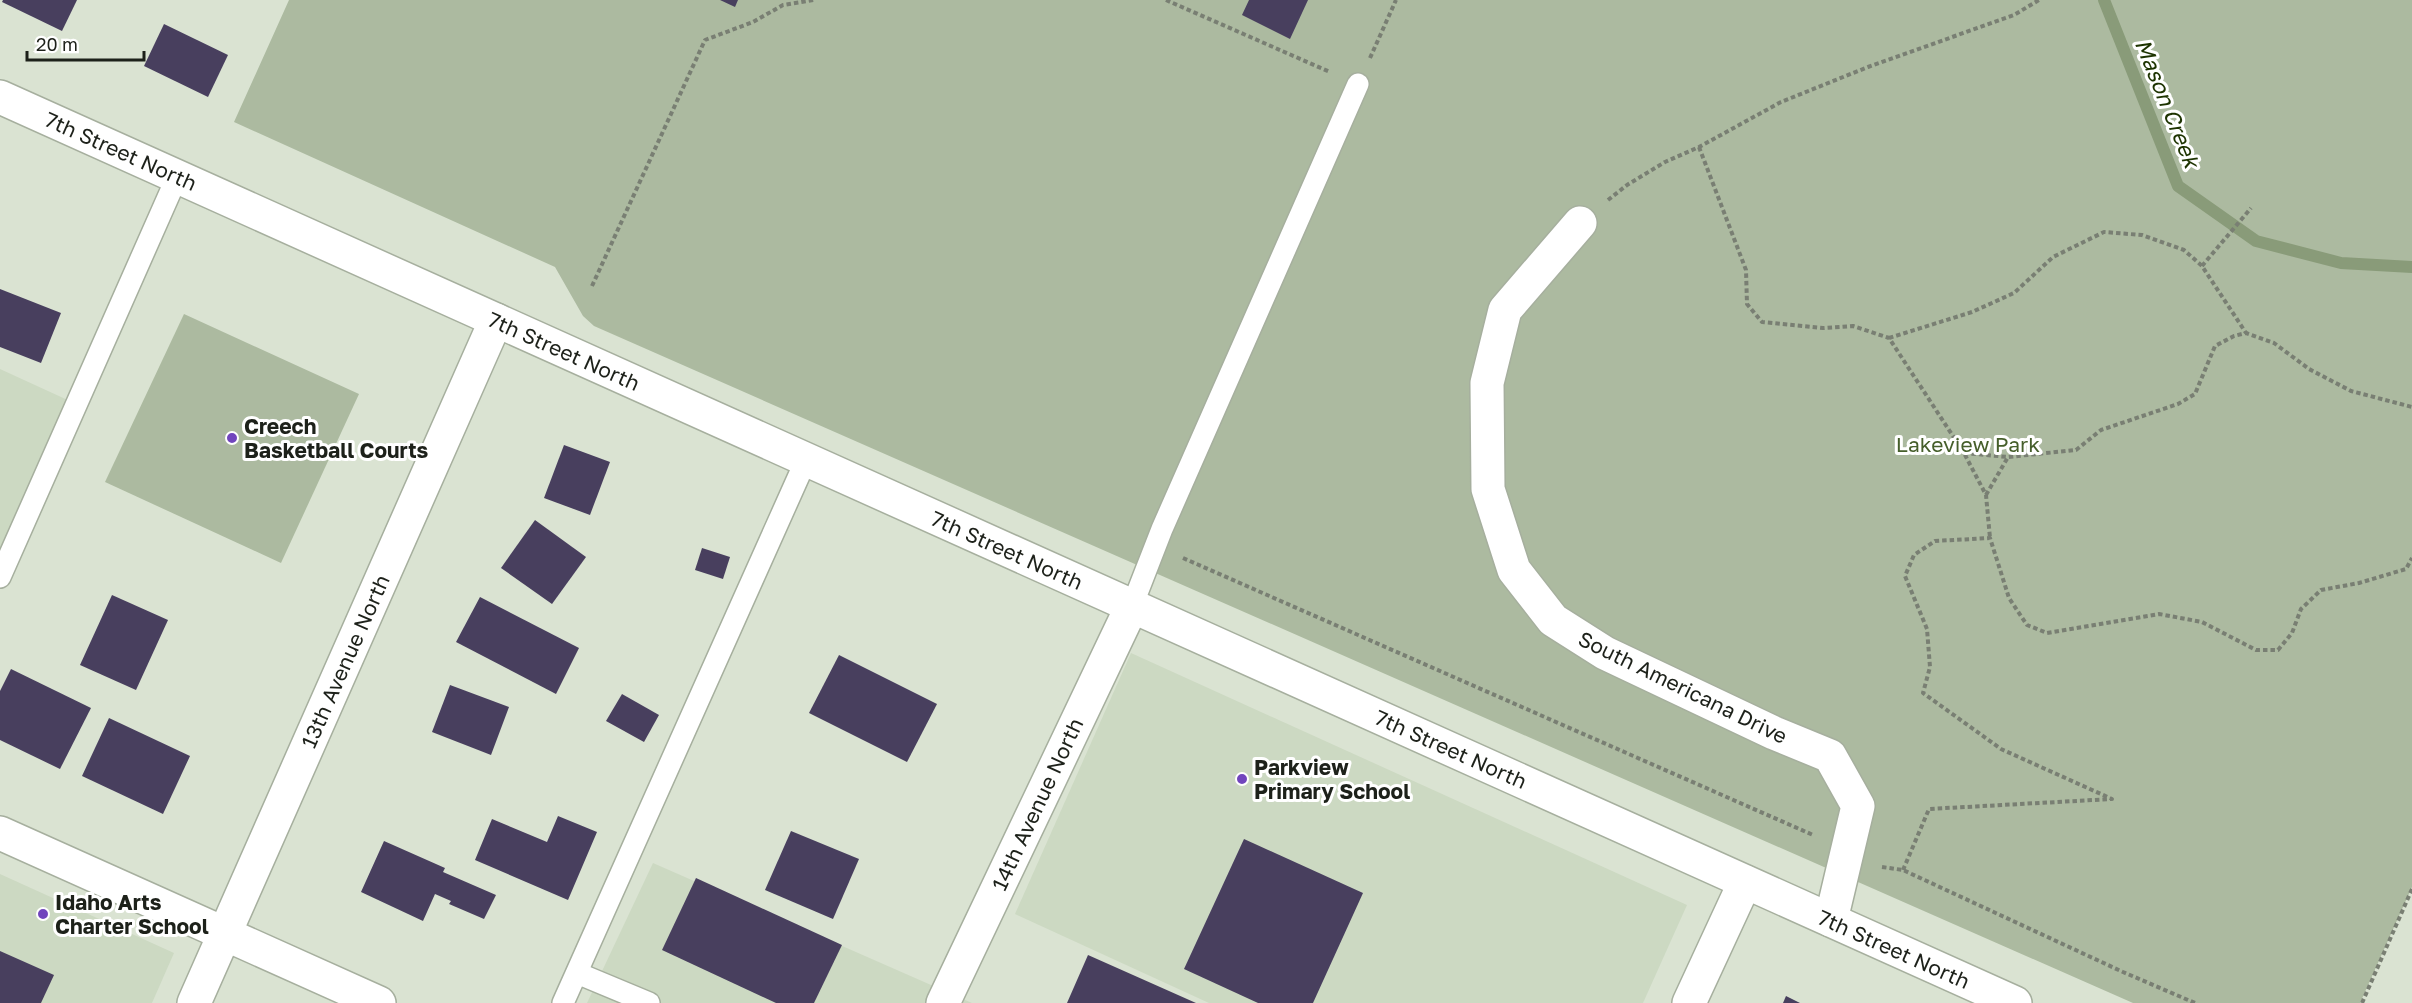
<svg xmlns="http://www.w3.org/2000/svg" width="2412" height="1003" font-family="'Golos Text',sans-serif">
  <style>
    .built { fill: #ccd9c2 }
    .green { fill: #acbaa0 }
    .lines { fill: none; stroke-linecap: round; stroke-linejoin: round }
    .stream { stroke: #899b79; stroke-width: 12 }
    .building { fill: #483f5e }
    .lane-casing { stroke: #a6af9e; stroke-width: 24 }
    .street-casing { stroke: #a6af9e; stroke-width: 36 }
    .secondary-casing { stroke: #a6af9e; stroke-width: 36 }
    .path { stroke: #797f73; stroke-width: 4; stroke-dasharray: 4.5 3; stroke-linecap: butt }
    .lane { stroke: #fff; stroke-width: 21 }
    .street { stroke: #fff; stroke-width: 33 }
    .secondary { stroke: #fff; stroke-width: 33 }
    .poi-dot { fill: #7145bd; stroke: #fff; stroke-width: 2 }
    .labels { text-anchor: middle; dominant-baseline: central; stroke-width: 6; stroke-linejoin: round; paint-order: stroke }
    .street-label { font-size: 21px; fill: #1d211a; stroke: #fff }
    .poi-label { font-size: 21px; font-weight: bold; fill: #1d211a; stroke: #fff; text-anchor: start }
    .park-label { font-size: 21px; fill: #465f2b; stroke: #fff }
    .water-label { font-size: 22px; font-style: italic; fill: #1d3300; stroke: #fff }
  </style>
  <rect width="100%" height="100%" fill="#dae3d2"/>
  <g class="built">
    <polygon points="0,369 72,402 0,564"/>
    <polygon points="1131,653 1687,905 1643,1003 1209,1003 1015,914"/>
    <polygon points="653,863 972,1003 587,1003"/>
    <polygon points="0,874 174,953 152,1003 0,1003"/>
  </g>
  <g class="green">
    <polygon points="289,0 2412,0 2412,887 2360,1003 2133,1003 594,326 583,316 555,267 234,122"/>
    <polygon points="184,314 359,394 281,563 105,482"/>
  </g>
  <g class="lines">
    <polyline class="stream" points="2104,0 2178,186 2256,241 2341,263 2412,267"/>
  </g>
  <g class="building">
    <polygon points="3,0 77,0 62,31 2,2"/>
    <polygon points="720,0 738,0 735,7"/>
    <polygon points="1249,0 1308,0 1290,39 1242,15"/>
    <polygon points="164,24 228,55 208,97 144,66"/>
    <polygon points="0,289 61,313 41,363 0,347"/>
    <polygon points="564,445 610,462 590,515 544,498"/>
    <polygon points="535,520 586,557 552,604 501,568"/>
    <polygon points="702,548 730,557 723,579 695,570"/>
    <polygon points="112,595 168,620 136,690 80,665"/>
    <polygon points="480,597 579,648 556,694 456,642"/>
    <polygon points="839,655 937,704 907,762 809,713"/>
    <polygon points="11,669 91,708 60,769 0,740 0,691"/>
    <polygon points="450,685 509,707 491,755 432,732"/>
    <polygon points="622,694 659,715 644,742 606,721"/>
    <polygon points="109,718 190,756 163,814 82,776"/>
    <polygon points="558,816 597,832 568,900 475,860 492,819 547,842"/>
    <polygon points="791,831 859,859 833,919 765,890"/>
    <polygon points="1244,839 1363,893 1313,1003 1258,1003 1184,969"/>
    <polygon points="384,841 445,868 443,872 496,895 484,919 449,904 451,901 435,894 423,921 361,892"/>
    <polygon points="696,878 842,945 814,1003 776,1003 662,950"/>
    <polygon points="0,951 54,975 41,1003 0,1003"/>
    <polygon points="1088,955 1196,1003 1067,1003"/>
    <polygon points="1786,996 1800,1003 1783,1003"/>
  </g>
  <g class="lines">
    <g class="lane-casing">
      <g id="lane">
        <polyline points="0,577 177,177"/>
        <polyline points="1132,606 1162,529 1358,84"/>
        <polyline points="577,973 649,1003"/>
        <polyline points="563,1003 806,460"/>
      </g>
    </g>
    <g class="street-casing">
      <g id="street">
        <polyline points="0,97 2015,1003"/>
        <polyline points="1580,223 1505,310 1487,383 1488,489 1514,570 1553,620 1605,653 1774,733 1830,756 1858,806 1831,920"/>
        <polyline points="194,1003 496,320"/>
        <polyline points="943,1003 1132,606"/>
        <polyline points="1689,1003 1745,882"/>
      </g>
    </g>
    <g class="secondary-casing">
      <polyline id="secondary" points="0,833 379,1003"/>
    </g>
    <g class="path">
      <polyline points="1166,0 1330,72"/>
      <polyline points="1370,58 1396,0"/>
      <polyline points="1699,147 1746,270 1747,304 1762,322 1823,328 1853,326 1889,338 1964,453 1986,495 1990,538"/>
      <polyline points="1608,200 1627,185 1665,162 1699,147 1781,102 1868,67 2014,15 2039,0"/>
      <polyline points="2202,266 2251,208"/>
      <polyline points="592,286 705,40 753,22 783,5 814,0"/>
      <polyline points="1889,338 1972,312 2014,293 2053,257 2104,232 2142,235 2184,250 2202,266 2246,333"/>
      <polyline points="1964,453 2008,457 2076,450 2101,430 2178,404 2195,394 2215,346 2234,336 2246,333 2274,343 2309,369 2351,391 2412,407"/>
      <polyline points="1986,495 2008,457"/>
      <polyline points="1183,558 1813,835"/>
      <polyline points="1882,867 1903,870 2123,972 2195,1003"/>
      <polyline points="1903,870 1929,809 2112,799 2001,749 1923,693 1930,667 1927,629 1905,576 1914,555 1935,541 1990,538 2009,598 2027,625 2047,633 2159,614 2202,622 2256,650 2278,650 2292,633 2301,609 2321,590 2359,583 2406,569 2412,558"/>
      <polyline points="2362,1003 2412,889"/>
    </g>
    <use href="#lane" class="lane"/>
    <use href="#street" class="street"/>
    <use href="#secondary" class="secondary"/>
  </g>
  <g class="poi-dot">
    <circle cx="232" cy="438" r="6"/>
    <circle cx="1242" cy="779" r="6"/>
    <circle cx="43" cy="914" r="6"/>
  </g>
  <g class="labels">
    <g class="street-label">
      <text transform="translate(121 151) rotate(24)">7th Street North</text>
      <text transform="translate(564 351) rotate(24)">7th Street North</text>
      <text transform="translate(1007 550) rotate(24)">7th Street North</text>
      <text transform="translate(345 661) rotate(-66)">13th Avenue North</text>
      <text transform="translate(1683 687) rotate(26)">South Americana Drive</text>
      <text transform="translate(1451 749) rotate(24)">7th Street North</text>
      <text transform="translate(1037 804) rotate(-65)">14th Avenue North</text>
      <text transform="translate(1894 949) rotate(24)">7th Street North</text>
    </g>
    <g class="poi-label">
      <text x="244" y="426">Creech<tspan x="244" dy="24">Basketball Courts</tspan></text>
      <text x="1254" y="767">Parkview<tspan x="1254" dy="24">Primary School</tspan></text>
      <text x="55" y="902">Idaho Arts<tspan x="55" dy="24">Charter School</tspan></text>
    </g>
    <g class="park-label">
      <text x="1968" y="444">Lakeview Park</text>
    </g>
    <g class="water-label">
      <text transform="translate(2168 103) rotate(68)">Mason Creek</text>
    </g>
  </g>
  <path d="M27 51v9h117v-9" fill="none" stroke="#1d211a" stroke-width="3"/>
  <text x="36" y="51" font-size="18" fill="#1d211a" stroke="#ffffff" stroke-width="4.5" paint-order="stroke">20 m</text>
</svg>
